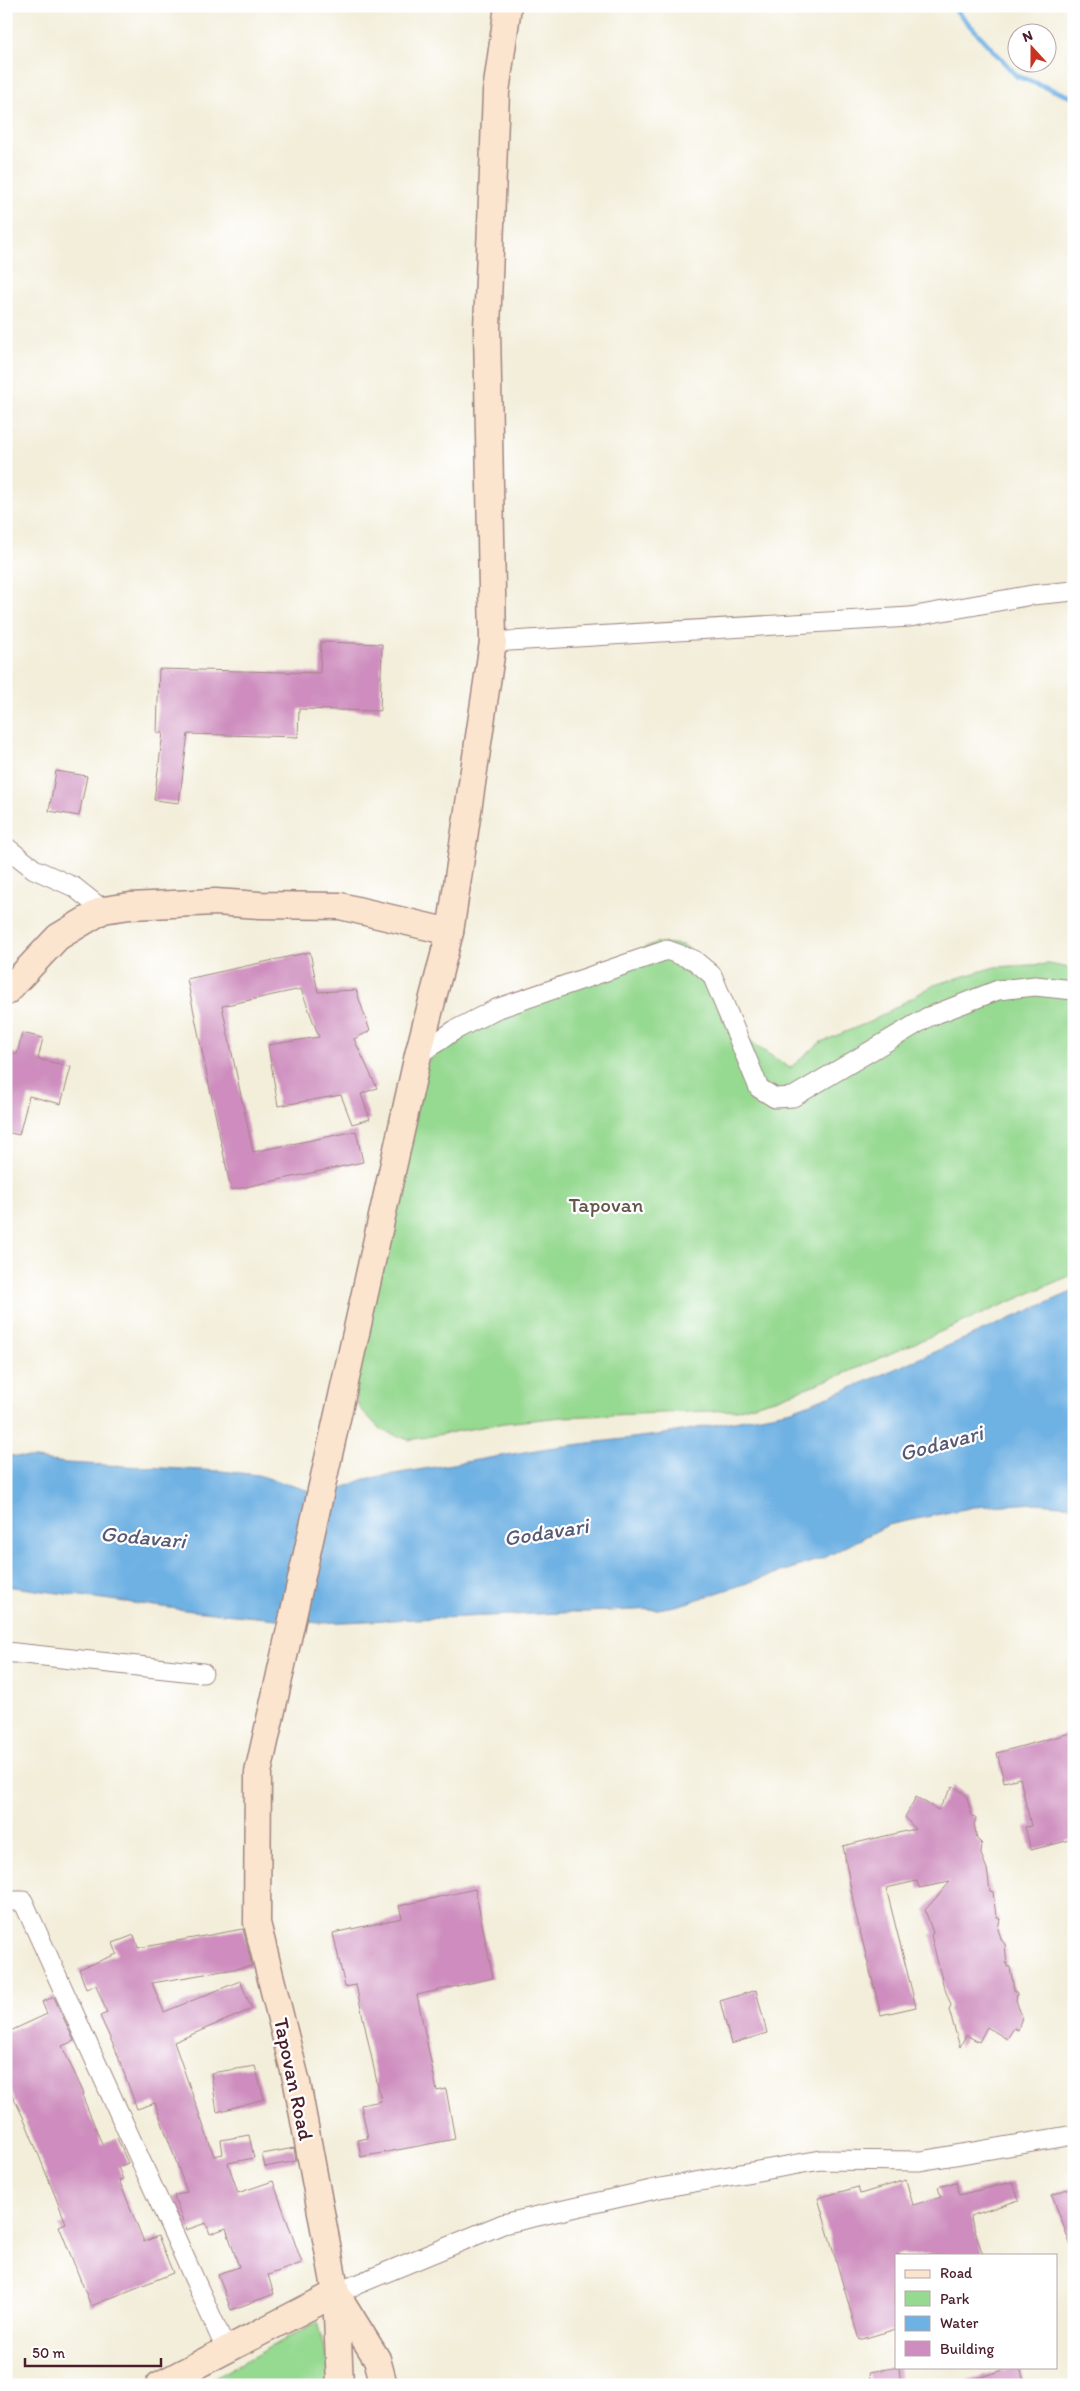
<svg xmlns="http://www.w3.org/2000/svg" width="1080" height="2391" font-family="Itim,sans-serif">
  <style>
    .green { fill: #96d991; stroke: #707c5e }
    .water { fill: #6eb1e3; stroke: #5c6887 }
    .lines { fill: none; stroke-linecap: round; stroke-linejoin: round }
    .stream { stroke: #6eb1e3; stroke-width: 5.5 }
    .building { fill: #ce8dbe }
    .street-casing { stroke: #9e8682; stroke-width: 21 }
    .secondary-casing { stroke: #9e8682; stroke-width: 29 }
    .street { stroke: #fff; stroke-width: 19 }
    .secondary { stroke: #fce5cf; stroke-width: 26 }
    .labels { text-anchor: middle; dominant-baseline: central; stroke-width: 4.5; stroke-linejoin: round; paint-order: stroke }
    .park-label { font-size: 21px; fill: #61574a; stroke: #fff }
    .street-label { font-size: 21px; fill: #4a1f2b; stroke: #fff }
    .water-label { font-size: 22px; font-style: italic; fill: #585975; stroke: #fff }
  </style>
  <rect width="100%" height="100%" fill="#fff"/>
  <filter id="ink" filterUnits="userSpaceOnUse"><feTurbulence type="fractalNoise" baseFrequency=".02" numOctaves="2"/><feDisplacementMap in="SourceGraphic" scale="10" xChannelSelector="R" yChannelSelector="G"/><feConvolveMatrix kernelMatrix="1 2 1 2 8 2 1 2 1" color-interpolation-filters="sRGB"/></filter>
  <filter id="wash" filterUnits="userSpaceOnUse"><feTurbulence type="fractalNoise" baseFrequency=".0096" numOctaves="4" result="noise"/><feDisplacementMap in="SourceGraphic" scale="20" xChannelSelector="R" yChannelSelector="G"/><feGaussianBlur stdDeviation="1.12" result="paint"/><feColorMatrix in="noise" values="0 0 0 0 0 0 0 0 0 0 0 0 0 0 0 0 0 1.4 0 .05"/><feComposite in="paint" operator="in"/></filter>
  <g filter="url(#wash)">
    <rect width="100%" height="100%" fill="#f3eeda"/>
    <g class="green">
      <polygon points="656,943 683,945 699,955 729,1028 790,1068 821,1042 872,1021 934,985 995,967 1049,964 1074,969 1074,1274 841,1375 778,1398 736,1410 562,1417 504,1423 409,1440 381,1430 358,1406 354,1372 418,1071 450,1041 500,1018 595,967"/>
      <polygon points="317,2322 334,2385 201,2385"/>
    </g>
    <polygon class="water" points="1074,1291 1074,1506 1036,1503 974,1507 888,1525 824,1558 680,1605 658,1609 319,1623 192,1611 6,1586 6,1455 66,1463 221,1471 258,1475 316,1493 337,1490 365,1479 382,1476 548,1448 665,1434 792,1410 858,1385"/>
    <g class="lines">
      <polyline class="stream" points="952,6 1017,76 1074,98"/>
    </g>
    <g id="blocks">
      <g class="building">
        <polygon points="321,642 382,644 380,711 299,709 298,737 188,734 179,803 154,800 163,733 157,733 159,669 320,673"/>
        <polygon points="56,771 87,776 79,816 49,811"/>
        <polygon points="310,952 318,992 356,990 370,1031 354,1039 377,1088 361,1094 370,1119 352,1124 341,1095 278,1106 268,1045 319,1037 301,989 222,1006 253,1152 356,1131 363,1162 231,1190 187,979"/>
        <polygon points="22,1033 43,1038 38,1059 71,1067 61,1104 29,1096 19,1135 6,1132 6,1051 17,1054"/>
        <polygon points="1074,1732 1074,1839 1031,1850 1025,1827 1031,1826 1020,1778 1004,1782 997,1753"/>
        <polygon points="953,1786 966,1795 972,1816 976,1818 974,1824 977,1839 982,1844 981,1854 987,1869 990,1891 993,1892 996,1916 1000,1919 998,1929 1002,1941 1005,1944 1007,1967 1010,1967 1014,1990 1017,1993 1016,2000 1022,2017 1018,2030 1014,2028 1007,2039 987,2027 979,2042 966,2035 960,2047 949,2010 951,2005 943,1984 931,1935 933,1933 925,1910 950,1882 919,1888 917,1881 886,1888 916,2007 881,2015 855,1911 843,1846 915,1829 905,1817 916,1797 938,1810"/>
        <polygon points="475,1889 493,1978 417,1995 437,2091 446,2089 455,2139 361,2157 358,2140 368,2138 361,2105 381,2101 356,1985 345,1987 333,1933 402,1918 399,1906"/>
        <polygon points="243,1929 252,1966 152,1983 164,2012 240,1981 252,2009 174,2042 214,2156 223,2154 221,2140 249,2135 254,2158 228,2163 238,2193 273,2181 302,2263 268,2275 274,2294 231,2310 218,2274 239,2267 226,2228 210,2234 206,2223 186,2230 174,2196 187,2192 155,2103 137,2109 116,2051 100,2016 107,2013 96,1985 86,1989 79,1969 117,1954 113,1943 134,1935 138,1948"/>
        <polygon points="756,1990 767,2033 731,2044 720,2001"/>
        <polygon points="54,1997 74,2041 62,2046 84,2094 82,2095 102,2144 117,2138 128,2163 118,2167 123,2179 119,2180 144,2242 158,2236 173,2273 91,2306 59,2226 66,2223 25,2121 10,2090 6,2092 6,2033 47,2014 42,2002"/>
        <polygon points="255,2066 264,2099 217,2112 211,2073"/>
        <polygon points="294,2148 296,2161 265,2167 262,2154"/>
        <polygon points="906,2180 913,2205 941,2197 938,2187 956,2182 959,2195 1013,2182 1019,2200 970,2216 983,2255 896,2255 896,2329 859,2340 818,2198 858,2187 860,2194"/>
        <polygon points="1074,2186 1074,2249 1072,2249 1052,2195"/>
        <polygon points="899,2367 901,2385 871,2385 869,2372"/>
        <polygon points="1013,2367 1020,2367 1025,2385 968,2385 968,2381"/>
      </g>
    </g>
  </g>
  <g filter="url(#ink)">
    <use href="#blocks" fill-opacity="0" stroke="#9e8682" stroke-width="1"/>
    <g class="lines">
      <g class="street-casing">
        <g id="street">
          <polyline points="493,642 910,617 1032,595 1074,591"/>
          <polyline points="6,847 34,869 74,887 103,910"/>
          <polyline points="418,1055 455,1030 496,1009 667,950 694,960 712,975 759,1088 775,1098 793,1097 928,1017 998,990 1035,986 1074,990"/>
          <polyline points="6,1652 203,1673"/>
          <polyline points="6,1901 23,1901 226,2349"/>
          <polyline points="336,2293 503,2224 660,2188 821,2160 920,2161 1074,2135"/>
        </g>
      </g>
      <g class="secondary-casing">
        <g id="secondary">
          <polyline points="6,992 58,937 103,910 130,906 215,902 259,905 340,906 450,932"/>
          <polyline points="338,2296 377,2359 384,2385"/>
          <polyline points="159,2385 336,2293"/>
          <polyline points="340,2385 336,2293 297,2083 257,1923 258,1773 418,1055 450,932 493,642 487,329 496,92 508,6"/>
        </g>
      </g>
      <use href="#street" class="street"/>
      <use href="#secondary" class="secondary"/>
    </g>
  </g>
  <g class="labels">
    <g class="park-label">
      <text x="606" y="1204">Tapovan</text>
    </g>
    <g class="street-label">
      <text transform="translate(294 2079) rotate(78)">Tapovan Road</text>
    </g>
    <g class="water-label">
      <text transform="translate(941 1443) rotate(-15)">Godavari</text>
      <text transform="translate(546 1532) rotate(-9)">Godavari</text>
      <text transform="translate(143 1537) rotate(5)">Godavari</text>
    </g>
  </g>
  <rect width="1080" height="2391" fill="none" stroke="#fff" stroke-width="25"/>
  <rect x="895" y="2254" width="162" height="115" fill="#ffffff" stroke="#b7a5aa"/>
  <rect x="905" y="2270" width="25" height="8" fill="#fce5cf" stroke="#b7a5aa"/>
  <text x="940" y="2278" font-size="15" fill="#4a1f2b">Road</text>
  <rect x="905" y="2291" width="25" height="15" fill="#96d991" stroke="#b7a5aa"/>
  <text x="940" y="2304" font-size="15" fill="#4a1f2b">Park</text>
  <rect x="905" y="2316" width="25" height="15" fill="#6eb1e3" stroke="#b7a5aa"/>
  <text x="940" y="2328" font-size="15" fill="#4a1f2b">Water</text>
  <rect x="905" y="2341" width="25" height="15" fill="#ce8dbe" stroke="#b7a5aa"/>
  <text x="940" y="2354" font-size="15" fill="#4a1f2b">Building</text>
  <g transform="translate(1032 48) rotate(339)"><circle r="24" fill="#ffffff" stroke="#b7a5aa"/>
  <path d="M0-4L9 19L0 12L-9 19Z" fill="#c8321e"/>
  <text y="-8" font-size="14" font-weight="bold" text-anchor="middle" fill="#4a1f2b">N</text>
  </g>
  <path d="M25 2358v8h136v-8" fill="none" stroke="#4a1f2b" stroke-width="2.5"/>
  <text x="32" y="2358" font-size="15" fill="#4a1f2b" stroke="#ffffff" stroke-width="4" paint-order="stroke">50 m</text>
</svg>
